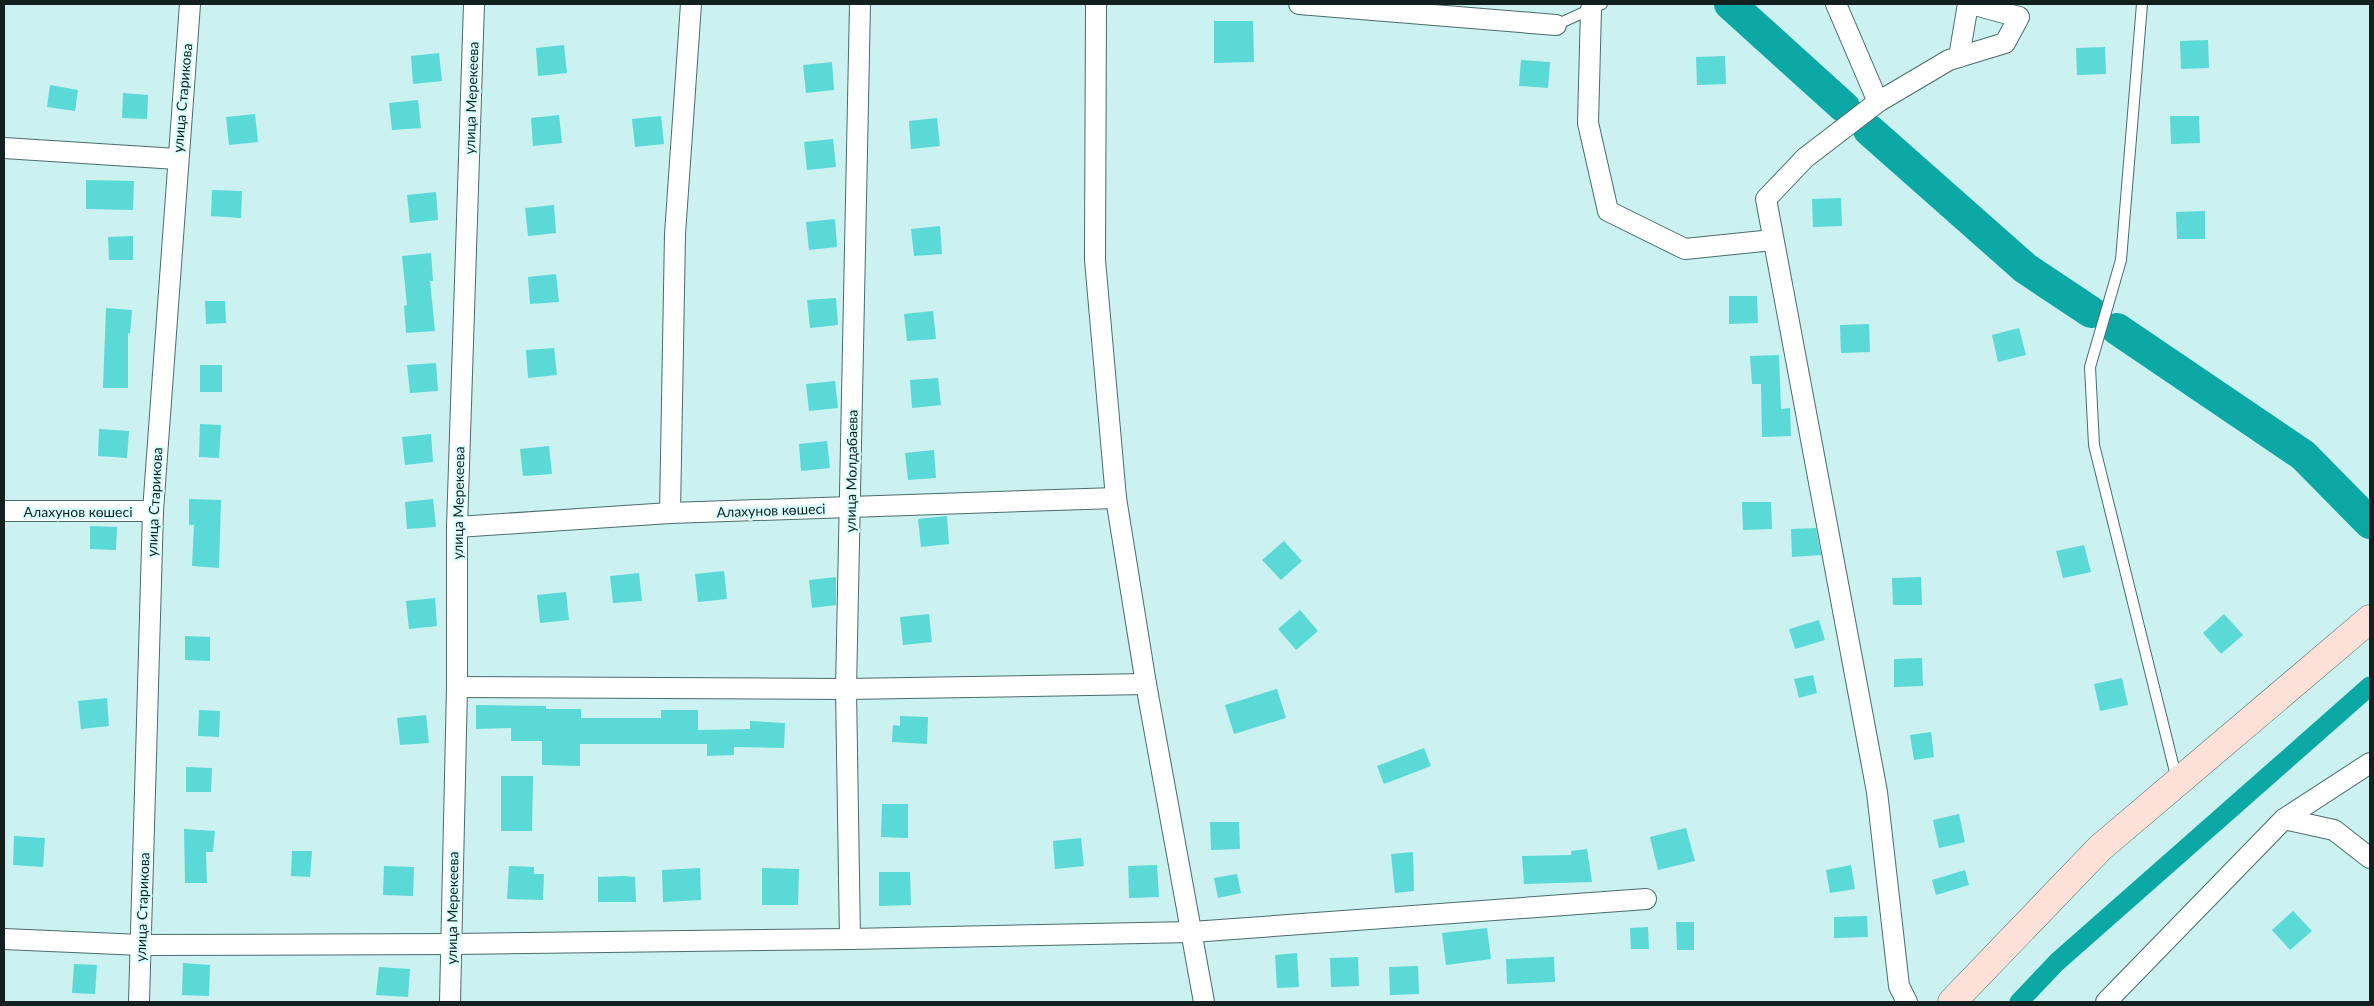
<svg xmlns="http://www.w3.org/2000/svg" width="2374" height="1006" font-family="Lato,sans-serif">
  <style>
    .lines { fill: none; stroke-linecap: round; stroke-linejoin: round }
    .canal { stroke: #0ba8a6; stroke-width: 19 }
    .river { stroke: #0ba8a6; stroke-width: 32 }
    .building { fill: #5ad9d6 }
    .lane-casing { stroke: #4a6c6b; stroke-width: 12 }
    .street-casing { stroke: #4a6c6b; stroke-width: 22 }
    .secondary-casing { stroke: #4a6c6b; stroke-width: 29 }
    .lane { stroke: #fff; stroke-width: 10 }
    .street { stroke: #fff; stroke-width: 20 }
    .secondary { stroke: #fde0d7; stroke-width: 28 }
    .labels { text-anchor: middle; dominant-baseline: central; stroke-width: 4.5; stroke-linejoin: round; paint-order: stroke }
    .street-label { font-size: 14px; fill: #122020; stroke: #d8fffd }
  </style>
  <rect width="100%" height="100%" fill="#cbf1f0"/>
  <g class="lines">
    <polyline class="canal" points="2019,1002 2057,962 2370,686"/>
    <g class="river">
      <polyline points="1730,4 1844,107"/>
      <polyline points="1869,130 2025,268 2091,312"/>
      <polyline points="2117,329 2303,455 2370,523"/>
    </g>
  </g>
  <g class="building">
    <polygon points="1214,21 1253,21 1254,62 1214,63"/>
    <polygon points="2208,40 2209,68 2181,69 2180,41"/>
    <polygon points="564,45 567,73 538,76 536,48"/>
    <polygon points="2105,47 2106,74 2077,75 2076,48"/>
    <polygon points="439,53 442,81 413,84 411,56"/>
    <polygon points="1725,56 1726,84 1697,85 1696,57"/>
    <polygon points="1521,60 1550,62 1548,88 1519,86"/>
    <polygon points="832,62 834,90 806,93 803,65"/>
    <polygon points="50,85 78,90 75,111 47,107"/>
    <polygon points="123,93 148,95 147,119 122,118"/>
    <polygon points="418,100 421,128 392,130 389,103"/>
    <polygon points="255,114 258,142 229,145 226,117"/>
    <polygon points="559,115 562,143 533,146 531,118"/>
    <polygon points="661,116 664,144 635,147 632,119"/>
    <polygon points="2170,116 2199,116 2200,143 2171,144"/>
    <polygon points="937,118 940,146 911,149 909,121"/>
    <polygon points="833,139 836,167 807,170 804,142"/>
    <polygon points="86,180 134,181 133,210 86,209"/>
    <polygon points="212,190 242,191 241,218 211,216"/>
    <polygon points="436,192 438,220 410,223 407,195"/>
    <polygon points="1841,198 1842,226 1813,227 1812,199"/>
    <polygon points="554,205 556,233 528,236 525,208"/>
    <polygon points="2205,211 2205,239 2177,239 2176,212"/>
    <polygon points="835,219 837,247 809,250 806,222"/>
    <polygon points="940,226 942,254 914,256 911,229"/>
    <polygon points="133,236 133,260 109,260 108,237"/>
    <polygon points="431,253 433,281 430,281 435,331 406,333 404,306 407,305 402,256"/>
    <polygon points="556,274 559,302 530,304 528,277"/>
    <polygon points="1729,296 1757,296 1758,323 1729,324"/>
    <polygon points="836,298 838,325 810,328 807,300"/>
    <polygon points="205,301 225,301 226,323 206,324"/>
    <polygon points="106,308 132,310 130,334 128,333 128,388 103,388"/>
    <polygon points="933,311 936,339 907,341 904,314"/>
    <polygon points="1869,324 1870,352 1841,353 1840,325"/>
    <polygon points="2019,328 2026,355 1998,362 1992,335"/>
    <polygon points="554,348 557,375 528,378 526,350"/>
    <polygon points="1779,355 1781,409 1790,408 1791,436 1762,437 1761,384 1752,384 1750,356"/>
    <polygon points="436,363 438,391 410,393 407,365"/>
    <rect x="200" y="365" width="22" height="27"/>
    <polygon points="938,378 941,405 912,408 910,380"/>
    <polygon points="835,381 838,408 809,411 806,384"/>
    <polygon points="200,424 221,425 219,458 199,457"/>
    <polygon points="99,429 129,431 127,458 98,456"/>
    <polygon points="431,434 433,462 405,465 402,437"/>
    <polygon points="827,441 830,468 801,471 799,444"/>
    <polygon points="549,446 552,474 523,476 520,449"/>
    <polygon points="934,450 936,478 908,480 905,453"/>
    <polygon points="189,499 221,500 219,568 192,566 194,525 189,525"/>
    <polygon points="433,499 436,527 407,529 405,502"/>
    <polygon points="1742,502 1771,502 1772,529 1743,530"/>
    <polygon points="947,516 949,544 921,547 918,519"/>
    <polygon points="90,526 117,527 116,550 90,549"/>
    <polygon points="1816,528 1821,555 1792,557 1791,529"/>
    <polygon points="1284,541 1302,561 1281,580 1262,560"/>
    <polygon points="2084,545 2091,572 2063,578 2056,551"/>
    <polygon points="724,571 727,599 698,602 695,574"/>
    <polygon points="639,573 642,601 613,603 610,576"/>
    <polygon points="836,577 836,605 812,608 809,580"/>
    <polygon points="1921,577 1922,605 1893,605 1892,578"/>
    <polygon points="566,592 569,620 540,623 537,595"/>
    <polygon points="435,598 437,626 409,629 406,601"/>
    <polygon points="1300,610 1318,631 1296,650 1278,629"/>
    <polygon points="929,614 932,642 903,645 900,617"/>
    <polygon points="2224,614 2243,635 2221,654 2203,633"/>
    <polygon points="1819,620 1825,640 1795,649 1789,629"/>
    <polygon points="185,636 210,637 210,661 185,660"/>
    <polygon points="1922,658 1923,686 1894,687 1894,659"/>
    <polygon points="1813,675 1817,693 1799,698 1794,679"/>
    <polygon points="2122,678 2128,705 2100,711 2094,684"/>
    <polygon points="1277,689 1286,718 1234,734 1225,705"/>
    <polygon points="107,698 109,726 81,729 78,701"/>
    <polygon points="476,705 546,706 546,709 581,709 581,718 661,718 661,710 698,710 698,730 750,729 750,721 785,723 784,748 734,747 734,755 707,756 707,744 580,744 580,766 542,765 542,741 511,741 511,728 476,729"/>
    <polygon points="199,710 220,711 219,737 198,736"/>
    <polygon points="426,715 429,743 400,745 397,718"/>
    <polygon points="900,716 928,717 927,744 892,742 893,725 900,726"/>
    <polygon points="1931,732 1934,757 1914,760 1910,735"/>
    <polygon points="1424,748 1431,766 1384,784 1377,766"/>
    <polygon points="186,767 212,768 211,792 186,792"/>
    <polygon points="501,776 533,776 532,831 501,831"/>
    <polygon points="882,804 908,804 908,838 881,837"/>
    <polygon points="1959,814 1965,842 1939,848 1933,820"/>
    <polygon points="1210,822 1239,822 1240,849 1211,850"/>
    <polygon points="1686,828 1695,861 1658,870 1650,837"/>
    <polygon points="184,829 215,831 213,852 206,852 207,883 185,883"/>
    <polygon points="14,836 45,838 43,867 13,865"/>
    <polygon points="1081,838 1084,866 1055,869 1053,841"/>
    <polygon points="1587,849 1592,882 1524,884 1522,856 1571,855 1571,851"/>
    <polygon points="292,851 312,851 310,877 291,876"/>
    <polygon points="1413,852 1414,891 1395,893 1391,854"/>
    <polygon points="1157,865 1159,897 1129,898 1128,866"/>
    <polygon points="1851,865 1855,889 1830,893 1826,870"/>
    <polygon points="384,866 414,867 413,896 383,895"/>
    <polygon points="509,866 534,867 534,874 544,874 543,900 507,899"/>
    <polygon points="700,868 701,900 663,902 662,870"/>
    <polygon points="762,868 799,869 798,905 762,905"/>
    <polygon points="1965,870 1969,885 1936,895 1932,880"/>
    <polygon points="879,872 910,872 911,905 879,906"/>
    <polygon points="1237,874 1241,893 1218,898 1214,878"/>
    <polygon points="623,876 635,877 636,902 598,902 598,877"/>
    <polygon points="2293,911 2312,931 2290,950 2272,930"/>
    <polygon points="1867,916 1868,937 1834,938 1834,917"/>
    <polygon points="1676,922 1694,922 1694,950 1677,950"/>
    <polygon points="1648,927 1649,949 1631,949 1630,928"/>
    <polygon points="1487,928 1491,959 1446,965 1442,933"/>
    <polygon points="1297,953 1299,987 1277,988 1275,955"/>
    <polygon points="1358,957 1359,986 1331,987 1330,958"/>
    <polygon points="1554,957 1555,982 1507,984 1506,959"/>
    <polygon points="183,963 210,965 209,996 182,995"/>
    <polygon points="74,964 97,965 95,994 72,993"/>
    <polygon points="1418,966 1419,994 1390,995 1389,967"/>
    <polygon points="379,967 410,969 408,997 376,995"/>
  </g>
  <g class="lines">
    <g class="lane-casing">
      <g id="lane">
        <polyline points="2142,4 2121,260 2090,367 2094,445 2177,780"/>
        <polyline points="1556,25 1602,4"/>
      </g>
    </g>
    <g class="street-casing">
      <g id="street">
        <polyline points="1096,4 1095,260 1116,498 1146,684 1204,1002"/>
        <polyline points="1299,4 1556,25"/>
        <polyline points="1836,4 1878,102"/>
        <polyline points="1591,9 1588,123 1608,211 1685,249 1773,240"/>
        <polyline points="1959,57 1968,4"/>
        <polyline points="4,148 177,159"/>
        <polyline points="4,511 153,511"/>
        <polyline points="670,513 675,234 691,4"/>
        <polyline points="457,527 670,513 1116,498"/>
        <polyline points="457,687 846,689 1146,684"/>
        <polyline points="2284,819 2334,830 2370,858"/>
        <polyline points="4,939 141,945 452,944 850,939 1192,932 1646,899"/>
        <polyline points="850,939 846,689 860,4"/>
        <polyline points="139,1002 153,511 190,4"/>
        <polyline points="450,1002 457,687 457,527 474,4"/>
        <polyline points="1907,1002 1899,986 1877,792 1766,199 1805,158 1878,102 1949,60 2005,43 2019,17 1971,4"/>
        <polyline points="2106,1002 2284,819 2370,763"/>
      </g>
    </g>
    <g class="secondary-casing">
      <polyline id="secondary" points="1952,1002 2100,848 2370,619"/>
    </g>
    <use href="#lane" class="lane"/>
    <use href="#street" class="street"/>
    <use href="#secondary" class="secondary"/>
  </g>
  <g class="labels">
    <g class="street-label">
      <text transform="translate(182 98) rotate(-85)">улица Старикова</text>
      <text transform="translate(471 98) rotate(-88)">улица Мерекеева</text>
      <text transform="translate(851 471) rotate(-89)">улица Молдабаева</text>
      <text transform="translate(154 502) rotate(-87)">улица Старикова</text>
      <text transform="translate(458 503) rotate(-89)">улица Мерекеева</text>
      <text transform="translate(771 510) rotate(-2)">Алахунов көшесі</text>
      <text x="78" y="511">Алахунов көшесі</text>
      <text transform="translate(142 907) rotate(-88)">улица Старикова</text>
      <text transform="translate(452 908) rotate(-89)">улица Мерекеева</text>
    </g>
  </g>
  <rect width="2374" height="1006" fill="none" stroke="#122020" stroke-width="10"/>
</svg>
